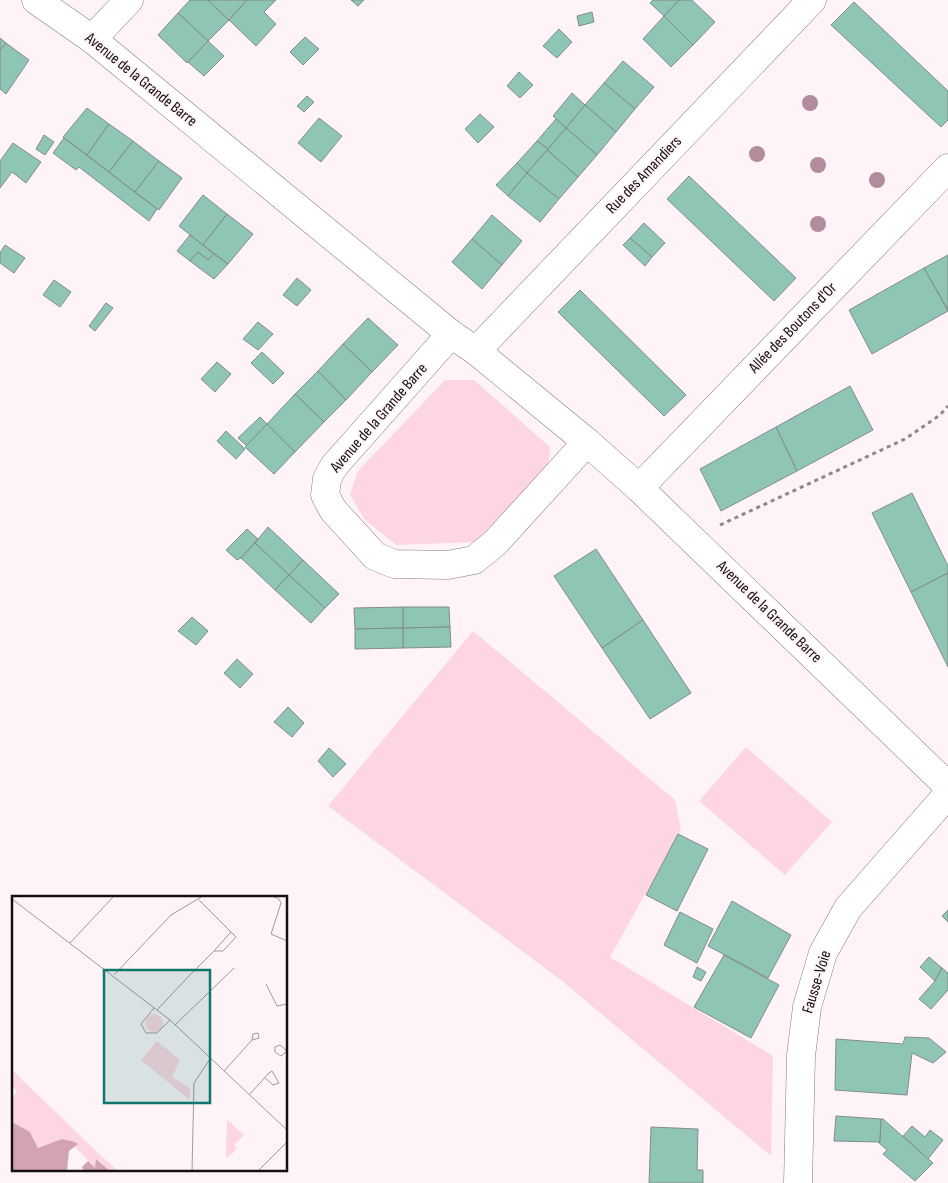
<svg xmlns="http://www.w3.org/2000/svg" width="948" height="1183" font-family="'Sofia Sans Condensed',sans-serif">
  <style>
    .green { fill: #fdd6e1 }
    .building { fill: #8fc5b5; stroke: #828c89 }
    .lines { fill: none; stroke-linecap: round; stroke-linejoin: round }
    .minor-casing { stroke: #857a7d; stroke-width: 29 }
    .path { stroke: #8f888a; stroke-width: 3; stroke-dasharray: 4 4; stroke-linecap: butt }
    .minor { stroke: #fff; stroke-width: 28 }
    .tree { fill: #b28c9a }
    .labels { text-anchor: middle; dominant-baseline: central; stroke-width: 4; stroke-linejoin: round; paint-order: stroke }
    .street-label { font-size: 16px; fill: #141011; stroke: #fef4f7 }
    .inset-road { fill: none; stroke: #a0999b; stroke-width: 1 }
    .view { fill: #0f766e; fill-opacity: 0.15; stroke: #0f766e; stroke-width: 2.5 }
    .inset-edge { fill: none; stroke: #141011; stroke-width: 2.5 }
  </style>
  <rect width="100%" height="100%" fill="#fef4f7"/>
  <g class="green">
    <polygon points="445,380 474,380 550,447 548,468 475,542 396,545 364,519 350,494 358,471"/>
    <polygon points="473,631 675,800 681,830 610,957 773,1056 771,1156 562,981 328,806"/>
    <polygon points="746,747 832,822 785,875 699,801"/>
  </g>
  <g class="building">
    <polygon points="190,0 208,0 229,20 208,41 178,13"/>
    <polygon points="208,0 247,0 229,20"/>
    <polygon points="247,0 276,0 264,12 276,24 256,46 229,20"/>
    <polygon points="351,0 364,0 358,6"/>
    <polygon points="653,0 679,0 664,16 650,3"/>
    <polygon points="679,0 692,0 715,22 693,45 664,16"/>
    <polygon points="854,2 948,91 948,120 941,127 831,25"/>
    <polygon points="592,12 594,22 579,26 577,16"/>
    <polygon points="178,13 208,41 187,63 158,35"/>
    <polygon points="664,16 693,45 671,67 643,39"/>
    <polygon points="559,29 572,42 557,58 543,46"/>
    <polygon points="305,37 319,49 303,65 290,52"/>
    <polygon points="0,38 6,43 0,50"/>
    <polygon points="208,41 224,56 204,76 188,62"/>
    <polygon points="6,43 29,60 6,94 0,89 0,50"/>
    <polygon points="623,61 654,87 635,109 604,83"/>
    <polygon points="519,72 533,85 520,98 507,86"/>
    <polygon points="604,83 635,109 616,132 585,105"/>
    <polygon points="572,93 585,105 566,128 553,116"/>
    <polygon points="307,96 314,102 304,112 297,106"/>
    <polygon points="585,105 616,132 597,155 566,128"/>
    <polygon points="87,108 109,124 87,155 63,137"/>
    <polygon points="480,114 494,127 478,143 465,129"/>
    <polygon points="319,118 342,136 321,162 298,143"/>
    <polygon points="556,119 566,128 548,149 537,141"/>
    <polygon points="109,124 133,141 109,172 87,155"/>
    <polygon points="566,128 597,155 578,177 547,150"/>
    <polygon points="44,135 54,142 45,155 36,149"/>
    <polygon points="64,138 157,209 149,221 79,167 76,170 53,153"/>
    <polygon points="133,141 159,161 135,192 109,172"/>
    <polygon points="537,141 548,149 527,173 517,163"/>
    <polygon points="13,143 41,162 26,183 12,172 0,188 0,161"/>
    <polygon points="547,150 578,177 559,199 527,173"/>
    <polygon points="159,161 182,178 159,210 135,192"/>
    <polygon points="517,163 527,173 508,196 496,185"/>
    <polygon points="527,173 559,199 540,222 508,196"/>
    <polygon points="689,176 796,278 774,301 667,199"/>
    <polygon points="203,195 227,214 203,245 179,226"/>
    <polygon points="227,214 253,234 228,264 203,245"/>
    <polygon points="492,215 522,241 502,265 472,239"/>
    <polygon points="644,223 665,243 652,257 630,238"/>
    <polygon points="190,235 214,254 208,260 198,252 190,261 177,251"/>
    <polygon points="630,238 652,257 645,266 623,245"/>
    <polygon points="472,239 502,265 482,289 452,262"/>
    <polygon points="5,245 25,258 14,273 0,263 0,253"/>
    <polygon points="198,252 208,260 214,254 228,264 214,279 190,261"/>
    <polygon points="948,255 948,310 924,268"/>
    <polygon points="924,268 948,311 872,354 849,310"/>
    <polygon points="297,278 311,290 297,306 283,295"/>
    <polygon points="54,280 71,292 60,307 43,295"/>
    <polygon points="580,290 686,395 664,416 558,312"/>
    <polygon points="106,303 113,308 95,331 89,326"/>
    <polygon points="368,318 398,345 372,372 343,344"/>
    <polygon points="258,322 273,334 258,350 243,339"/>
    <polygon points="343,344 372,372 346,400 318,371"/>
    <polygon points="262,352 284,373 273,384 251,363"/>
    <polygon points="217,362 231,374 215,392 201,379"/>
    <polygon points="318,371 346,400 324,422 295,394"/>
    <polygon points="850,386 873,430 797,471 776,427"/>
    <polygon points="295,394 324,422 295,452 267,424"/>
    <polygon points="260,417 267,424 247,446 238,438"/>
    <polygon points="267,424 295,452 274,474 245,447"/>
    <polygon points="776,427 797,471 721,511 700,469"/>
    <polygon points="226,431 245,449 236,459 217,441"/>
    <polygon points="912,493 948,566 948,573 911,592 872,513"/>
    <polygon points="268,527 303,560 289,575 255,543"/>
    <polygon points="247,529 258,539 241,558 237,560 226,550"/>
    <polygon points="255,543 289,575 275,590 241,558"/>
    <polygon points="596,549 643,620 602,648 554,576"/>
    <polygon points="303,560 339,594 325,608 289,575"/>
    <polygon points="948,573 948,667 911,592"/>
    <polygon points="289,575 325,608 311,623 275,590"/>
    <polygon points="403,607 449,607 450,627 403,628"/>
    <polygon points="403,607 403,628 355,629 354,608"/>
    <polygon points="192,617 208,631 196,645 178,631"/>
    <polygon points="643,620 691,693 650,719 602,648"/>
    <polygon points="450,627 451,647 403,648 403,628"/>
    <polygon points="403,628 403,648 355,649 355,629"/>
    <polygon points="237,659 253,674 240,688 224,673"/>
    <polygon points="288,707 304,723 292,737 274,722"/>
    <polygon points="329,748 346,764 333,777 318,761"/>
    <polygon points="678,834 708,849 677,911 646,895"/>
    <polygon points="732,901 791,935 768,978 708,946"/>
    <polygon points="948,910 948,922 942,916"/>
    <polygon points="680,912 713,929 697,963 664,945"/>
    <polygon points="724,955 779,985 751,1038 694,1007"/>
    <polygon points="929,957 942,968 935,981 920,967"/>
    <polygon points="697,967 706,972 701,981 693,977"/>
    <polygon points="942,968 948,973 948,990 931,1009 919,999 935,981"/>
    <polygon points="905,1037 929,1038 946,1052 933,1063 912,1053 907,1095 835,1090 836,1039 903,1044"/>
    <polygon points="836,1116 881,1119 880,1142 834,1141"/>
    <polygon points="881,1119 883,1119 933,1163 915,1181 883,1154 887,1150 878,1142 880,1142"/>
    <polygon points="912,1126 925,1137 930,1130 943,1140 928,1159 903,1136"/>
    <polygon points="651,1127 698,1129 697,1170 703,1170 703,1183 649,1183"/>
  </g>
  <g class="lines">
    <g class="minor-casing">
      <g id="minor">
        <polyline points="36,0 92,39 451,334 476,351 587,442 639,488 948,786"/>
        <polyline points="92,39 129,0"/>
        <polyline points="451,334 334,466 327,479 325,495 333,510 375,556 394,564 448,565 474,560 495,543 587,442"/>
        <polyline points="476,351 812,0"/>
        <polyline points="639,488 948,168"/>
        <polyline points="798,1183 801,1056 807,1007 823,953 848,908 948,794"/>
      </g>
    </g>
    <polyline class="path" points="720,525 905,439 940,415 948,406"/>
    <use href="#minor" class="minor"/>
  </g>
  <g class="tree">
    <circle cx="810" cy="103" r="8"/>
    <circle cx="757" cy="154" r="8"/>
    <circle cx="818" cy="165" r="8"/>
    <circle cx="877" cy="180" r="8"/>
    <circle cx="818" cy="224" r="8"/>
  </g>
  <g class="labels">
    <g class="street-label">
      <text transform="translate(141 80) rotate(39)">Avenue de la Grande Barre</text>
      <text transform="translate(644 175) rotate(-46)">Rue des Amandiers</text>
      <text transform="translate(793 328) rotate(-46)">Allée des Boutons d'Or</text>
      <text transform="translate(379 418) rotate(-49)">Avenue de la Grande Barre</text>
      <text transform="translate(769 612) rotate(44)">Avenue de la Grande Barre</text>
      <text transform="translate(817 982) rotate(-73)">Fausse-Voie</text>
    </g>
  </g>
  <g transform="translate(12 896)">
    <rect width="275" height="275" fill="#fef4f7"/>
    <path d="M133 127a9 9 0 1 1 18 0a9 9 0 1 1-18 0ZM 145,145 L 168,164 L 160,181 L 178,192 L 178,204 L 129,164 ZM 0,174 L 86,257 L 106,275 L 98,275 L 85,263 L 83,272 L 59,246 L 26,252 L 18,236 L 0,226 L 0,202 L 5,195 L 0,190 ZM 215,224 L 232,239 L 222,249 L 225,253 L 214,262 Z" fill="#fdd6e1"/>
    <path d="M 0,226 L 18,236 L 26,252 L 50,243 L 63,246 L 66,248 L 57,255 L 55,275 L 0,275 ZM 84,263 L 98,275 L 72,275 L 70,271 L 76,265 L 83,272 Z" fill="#d4a3b2"/>
    <path class="inset-road" d="M 260,0 L 267,3 L 269,7 L 259,38 L 275,45M 0,3 L 158,124 L 275,234M 187,4 L 219,36M 58,47 L 102,0M 102,79 L 159,19 L 191,0M 254,88 L 265,110 L 275,108M 142,112 L 129,128 L 134,137 L 145,137 L 158,124M 145,114 L 174,83 L 202,55 L 219,36 L 224,41 L 211,55 L 202,55M 163,129 L 222,72M 275,155 L 268,149 L 263,151 L 263,156 L 269,160 L 275,155M 212,175 L 240,144 L 241,138 L 246,137 L 247,142 L 240,144M 237,199 L 257,177 L 260,175 L 267,187 L 261,189 L 253,182M 180,275 L 182,187 L 198,163M 246,275 L 275,246"/>
    <path class="view" d="M 92,74 L 198,74 L 198,207 L 92,207 Z"/>
    <rect width="275" height="275" class="inset-edge"/>
  </g>
</svg>
